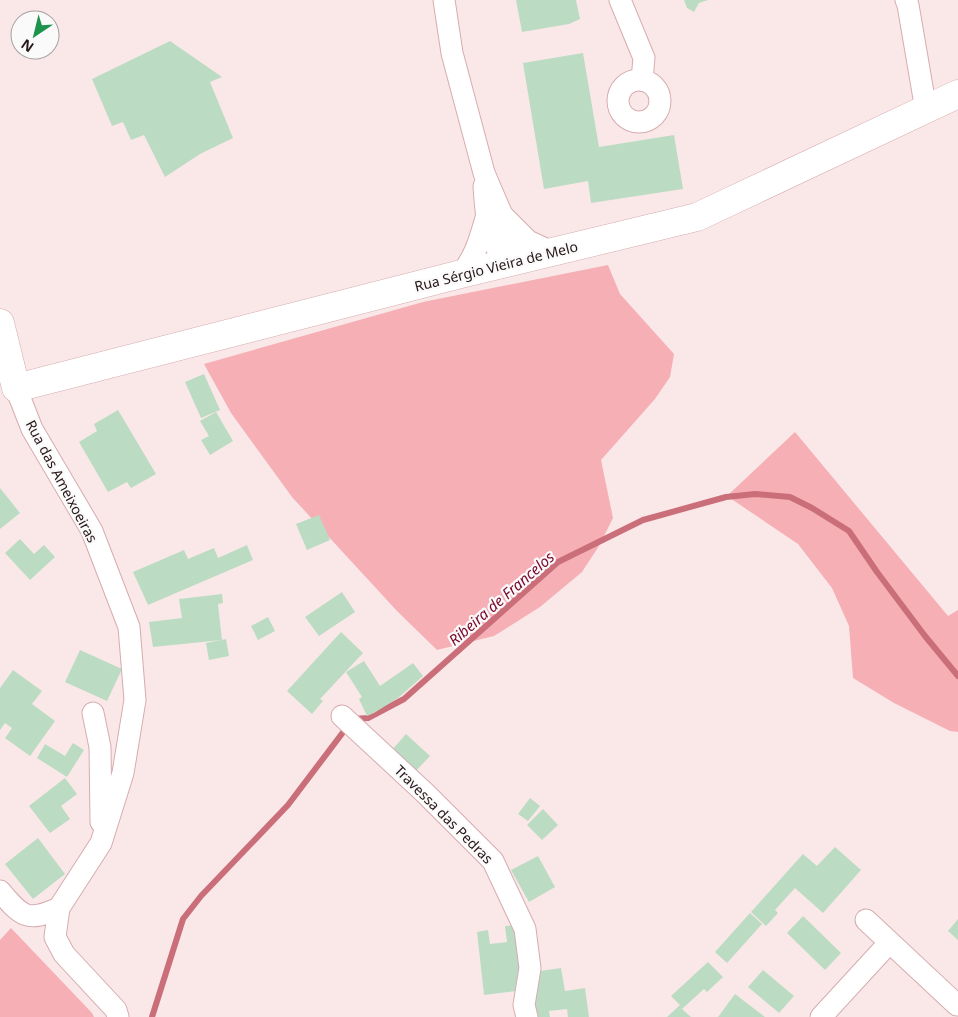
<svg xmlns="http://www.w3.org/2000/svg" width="958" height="1017" font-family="'Noto Sans',sans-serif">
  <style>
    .green { fill: #f5afb5 }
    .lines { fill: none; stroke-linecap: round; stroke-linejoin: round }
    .stream { stroke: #ca6f7a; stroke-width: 6 }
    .building { fill: #bbdcc3 }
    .minor-casing { stroke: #d6acaf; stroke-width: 23 }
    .major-casing { stroke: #d6acaf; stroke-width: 29 }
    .minor { stroke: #fff; stroke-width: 21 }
    .major { stroke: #fff; stroke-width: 28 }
    .labels { text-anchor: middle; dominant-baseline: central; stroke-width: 4.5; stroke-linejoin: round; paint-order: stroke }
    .street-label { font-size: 14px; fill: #271719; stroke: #fafafa }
    .water-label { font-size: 15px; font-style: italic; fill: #7b052a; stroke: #fafafa }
  </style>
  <rect width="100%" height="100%" fill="#fae8e9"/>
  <g class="green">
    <polygon points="608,265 620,294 674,354 670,377 655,399 601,460 613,518 599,546 582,572 540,607 494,636 437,650 397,611 292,497 231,413 204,364 423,302"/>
    <polygon points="795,432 948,616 958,610 958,732 950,731 894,703 853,678 849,626 832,588 798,544 727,496"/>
    <polygon points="11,928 92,1013 94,1017 0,1017 0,940"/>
  </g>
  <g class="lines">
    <g class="stream">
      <polyline points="353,719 368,718 404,699 558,562 643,520 726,497 755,494 790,497 812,508 849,531 877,572 925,636 958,676"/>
      <polyline points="152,1017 183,919 201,896 288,805 347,727"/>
    </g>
  </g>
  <g class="building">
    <polygon points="516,0 576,0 580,19 569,24 522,32"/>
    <polygon points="684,0 708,0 699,3 694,12 687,8"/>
    <polygon points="170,41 222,77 210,82 233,138 200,154 165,177 144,135 131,140 123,122 112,126 92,79"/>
    <polygon points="583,53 599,147 674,135 683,189 591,203 588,181 544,189 523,63"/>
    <polygon points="204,374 220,410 201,418 185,382"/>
    <polygon points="118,410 156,474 131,488 127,482 108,492 79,442 97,431 94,424"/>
    <polygon points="216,412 233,441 210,455 201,440 209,436 200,421"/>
    <polygon points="0,488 20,513 0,529"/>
    <polygon points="319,515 330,540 307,550 296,524"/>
    <polygon points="20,539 34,554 44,545 55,557 30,580 5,553"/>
    <polygon points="247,545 253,560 148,605 133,572 184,550 188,559 214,548 218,558"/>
    <polygon points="342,592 355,612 319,636 305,617"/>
    <polygon points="222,594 223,603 218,604 222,640 153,647 149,622 182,618 179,599"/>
    <polygon points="268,617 275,631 258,640 251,626"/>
    <polygon points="341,632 363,653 320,699 323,701 312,714 287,691"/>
    <polygon points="226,639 229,656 209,660 206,643"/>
    <polygon points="80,650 122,669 107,701 65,682"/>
    <polygon points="364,661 380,686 413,663 423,676 398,698 374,713 367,716 359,699 362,697 346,672"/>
    <polygon points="13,670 42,691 32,704 55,721 30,756 5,738 12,728 5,723 0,730 0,688"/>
    <polygon points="406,734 430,756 414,773 391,751"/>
    <polygon points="73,743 84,750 67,777 37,758 45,744 65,756"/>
    <polygon points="65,778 77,794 61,806 70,819 50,833 29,806"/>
    <polygon points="530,798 540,806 528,821 518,814"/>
    <polygon points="543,809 558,825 542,840 527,825"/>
    <polygon points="38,838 65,874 33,899 5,864"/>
    <polygon points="835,847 861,870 823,913 795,888 775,910 778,913 766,926 751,912 803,854 817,866"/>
    <polygon points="538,856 555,887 529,902 511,870"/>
    <polygon points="750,913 762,924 727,963 715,952"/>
    <polygon points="803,916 841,953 825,970 787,933"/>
    <polygon points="958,919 958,940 948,931"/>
    <polygon points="517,925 525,990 484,995 477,932 488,930 490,944 507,942 505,926"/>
    <polygon points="708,962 723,977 707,992 704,989 682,1009 691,1017 667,1017 680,1005 671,996"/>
    <polygon points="561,968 565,991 585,988 589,1017 568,1017 567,1009 549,1011 550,1017 533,1017 526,973"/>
    <polygon points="763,970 794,996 779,1013 748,987"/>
    <polygon points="735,994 765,1017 718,1017"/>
  </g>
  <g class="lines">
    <g class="minor-casing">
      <g id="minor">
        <polyline points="444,0 452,53 484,173 502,215 509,244 506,263"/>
        <polyline points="620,0 644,58 642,80"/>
        <polyline points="906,0 908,5 926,110"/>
        <circle cx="639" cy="101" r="21"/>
        <path d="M 484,186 C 486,217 487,237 506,263"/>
        <polyline points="503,216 528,241 552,252"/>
        <path d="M 461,274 C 475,257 480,239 486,218"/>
        <polyline points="16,388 32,429 92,531 129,627 135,700 123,773 101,843 59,908 55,937 64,954 116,1010 118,1017"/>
        <polyline points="93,713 100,747 101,822"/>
        <polyline points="342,716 425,793 493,861 525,929 530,968 524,1005 527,1017"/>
        <path d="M 0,891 C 21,916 27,923 59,908"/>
        <polyline points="866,920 957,1005"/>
        <polyline points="821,1017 889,943"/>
      </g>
    </g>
    <g class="major-casing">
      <polyline id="major" points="0,323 16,388 461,274 697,217 958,94"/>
    </g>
    <use href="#minor" class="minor"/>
    <use href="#major" class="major"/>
  </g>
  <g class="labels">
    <g class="street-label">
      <text transform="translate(496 266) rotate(-14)">Rua Sérgio Vieira de Melo</text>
      <text transform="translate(62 481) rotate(62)">Rua das Ameixoeiras</text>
      <text transform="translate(444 814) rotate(45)">Travessa das Pedras</text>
    </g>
    <g class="water-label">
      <text transform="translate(501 598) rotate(-41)">Ribeira de Francelos</text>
    </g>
  </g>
  <g transform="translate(35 35) rotate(215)"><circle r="24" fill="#fafafa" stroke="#a69fa0"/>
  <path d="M0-4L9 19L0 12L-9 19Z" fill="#1e934e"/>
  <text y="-8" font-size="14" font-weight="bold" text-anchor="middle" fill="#271719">N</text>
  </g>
</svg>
